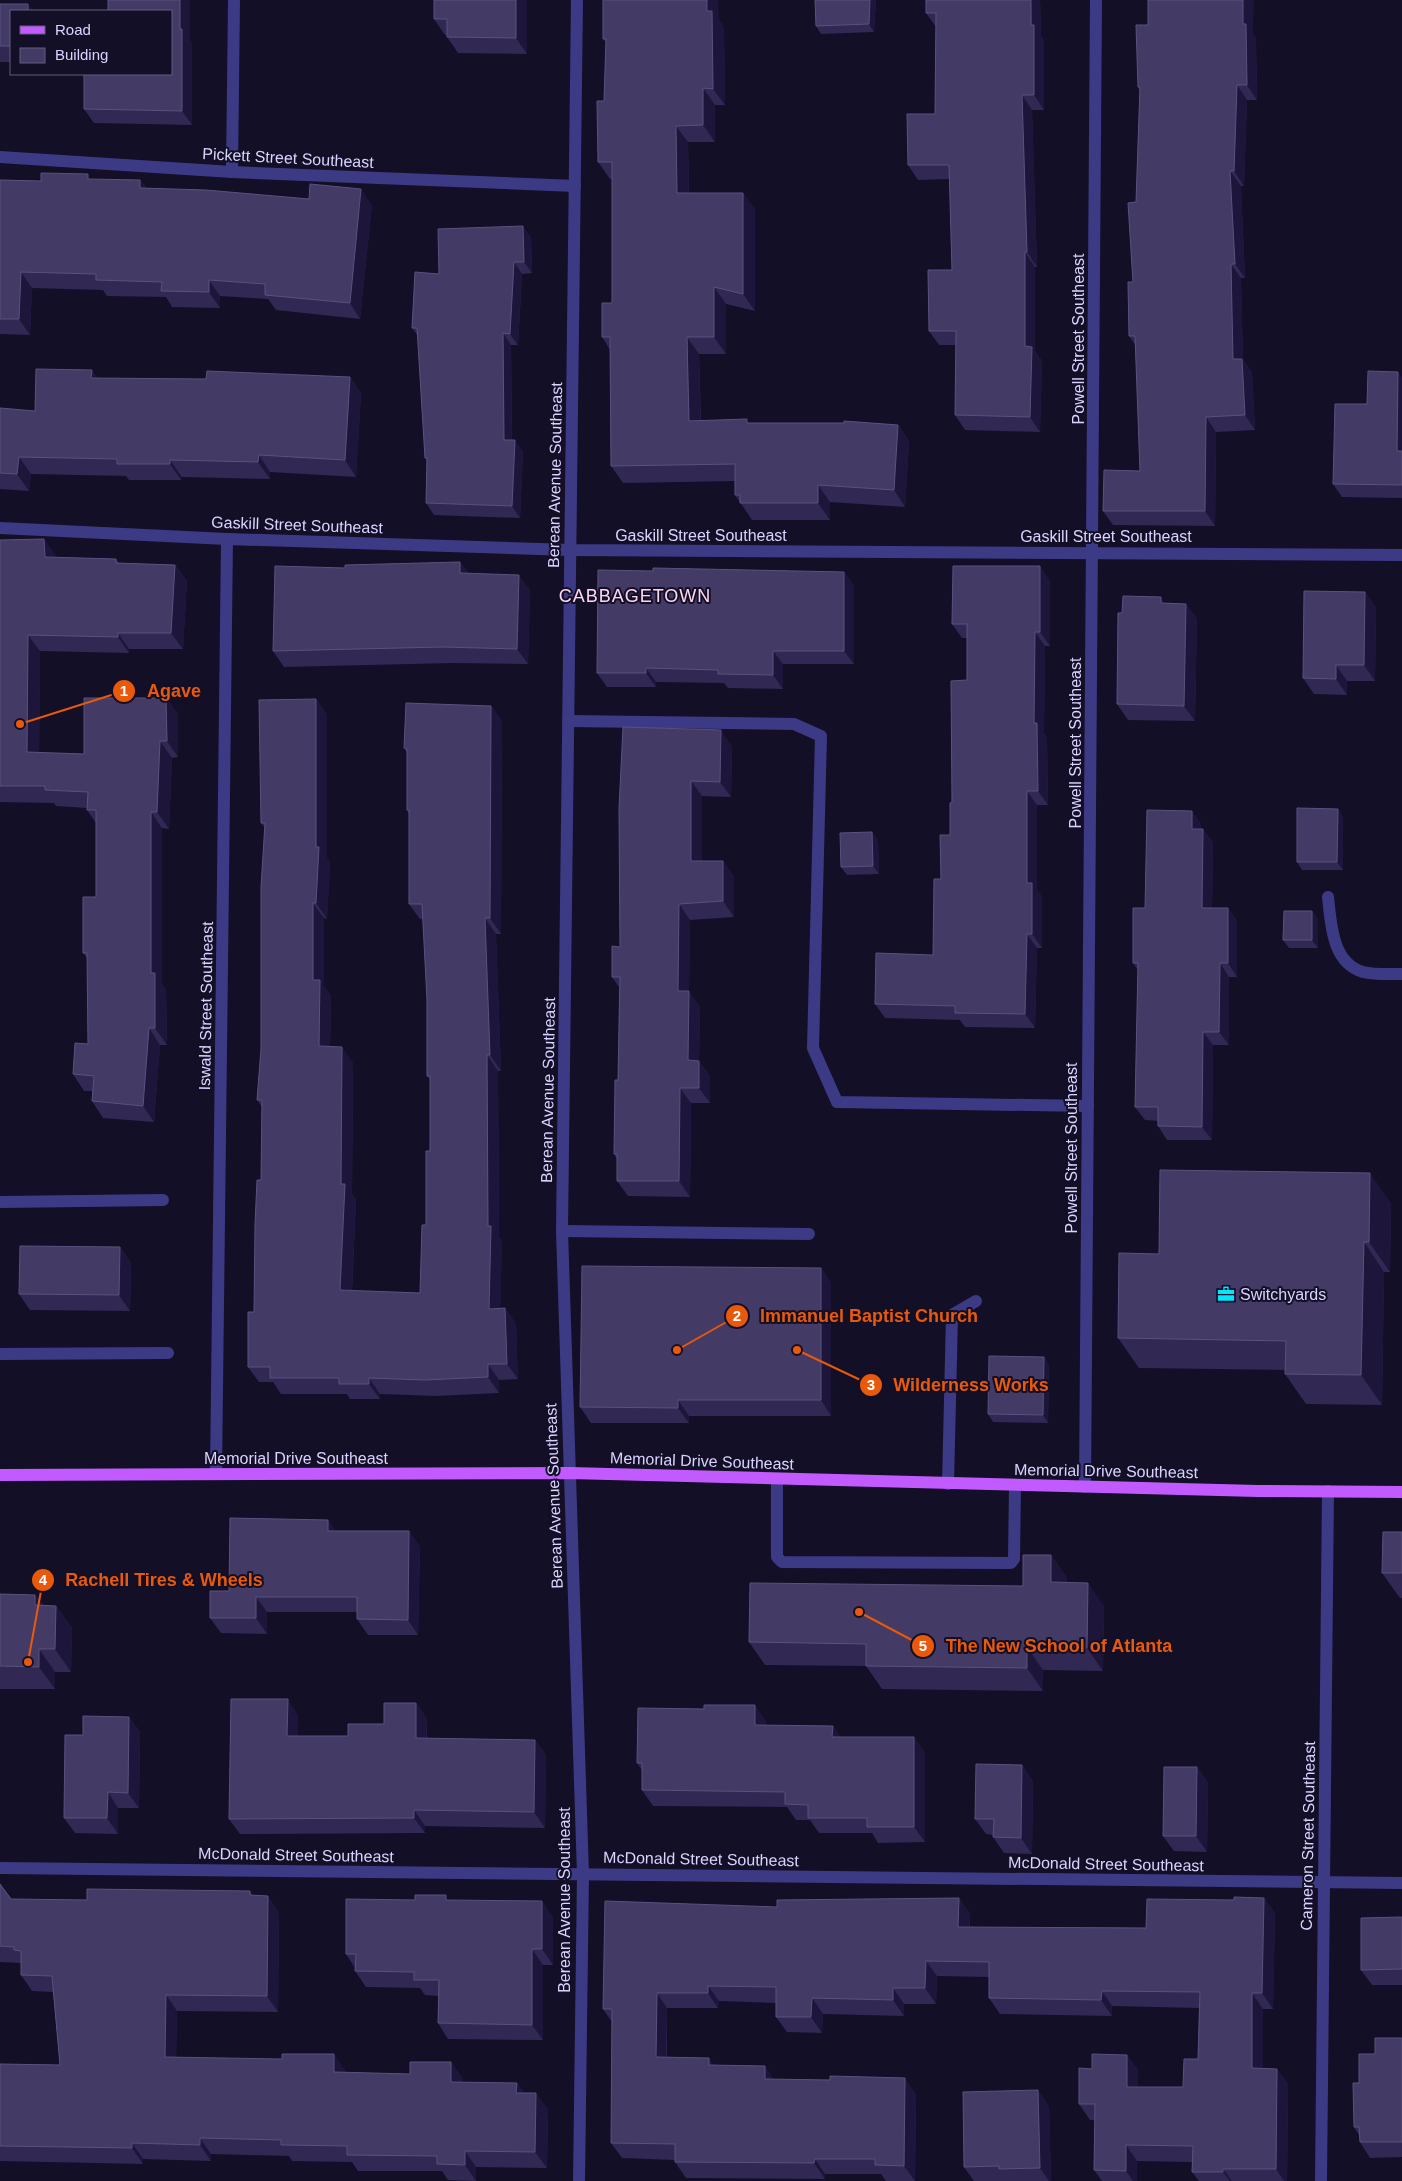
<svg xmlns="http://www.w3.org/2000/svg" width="1402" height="2181" font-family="Helvetica,sans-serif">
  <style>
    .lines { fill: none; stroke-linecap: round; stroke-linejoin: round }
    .minor { stroke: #3d3a85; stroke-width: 12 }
    .major { stroke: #c25bff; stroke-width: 12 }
    .wall { fill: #312854 }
    .shaded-wall { fill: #1d163a }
    .building { fill: #433a66; stroke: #5a527e }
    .labels { text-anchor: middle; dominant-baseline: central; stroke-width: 4; stroke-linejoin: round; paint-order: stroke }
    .street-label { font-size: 16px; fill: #d9d4ff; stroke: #130f26 }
    .poi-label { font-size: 16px; fill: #d9d4ff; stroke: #130f26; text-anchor: start }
    .neighbourhood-label { font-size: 18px; letter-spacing: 1px; fill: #ffd6f0; stroke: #130f26 }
    .leader { fill: none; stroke: #e8590c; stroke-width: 2 }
    .callout-dot { fill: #e8590c; stroke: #130f26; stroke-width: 2 }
    .mark-label { font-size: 15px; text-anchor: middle; font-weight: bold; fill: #fff }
    .callout-label { font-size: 18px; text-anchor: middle; font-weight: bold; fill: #e8590c; stroke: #130f26; stroke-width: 4; stroke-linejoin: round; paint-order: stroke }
  </style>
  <rect width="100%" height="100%" fill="#130f26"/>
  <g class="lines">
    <g class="minor">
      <polyline points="577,0 562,1231 583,1874 579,2181"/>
      <polyline points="0,157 232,172 575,186"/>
      <polyline points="232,172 234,0"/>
      <polyline points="0,528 227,539 570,550 1402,555"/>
      <polyline points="568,721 794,724 821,736 813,1048 837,1102 1088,1106"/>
      <path d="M 1328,897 C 1331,924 1332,963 1363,972 C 1375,975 1390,974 1402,974"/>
      <polyline points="0,1202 163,1200"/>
      <polyline points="562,1231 809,1234"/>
      <polyline points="0,1354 168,1353"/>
      <polyline points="216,1474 227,539"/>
      <polyline points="777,1479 777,1557 782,1562 1011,1563 1014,1559 1015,1485"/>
      <polyline points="948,1484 952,1315 976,1301"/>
      <polyline points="1085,1487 1096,0"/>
      <polyline points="0,1868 1402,1883"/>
      <polyline points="1321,2181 1328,1491"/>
    </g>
    <polyline class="major" points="0,1475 570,1473 1258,1491 1402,1492"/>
  </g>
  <g class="wall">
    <polygon points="527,0 527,54 458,53 447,37 447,35 445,35 434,19"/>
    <polygon points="876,0 874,32 821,34 816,26"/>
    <polygon points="926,0 1040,0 1041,36 1044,40 1044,110 1032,110 1037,267 1035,267 1035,351 1042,361 1040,432 965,430 955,415 956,345 939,345 929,331 952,270 950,179 918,180 908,165 935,114 936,27 926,13"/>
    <polygon points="0,4 11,11 11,62 0,62"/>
    <polygon points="719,20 724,28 725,105 715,105 715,142 688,142 689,193 743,193 755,210 755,311 726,304 726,354 699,354 701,420 749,423 898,425 909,441 905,507 830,502 830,520 752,520 735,495 735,481 623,483 611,466 610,350 602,337 612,303 612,179 610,179 598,162 604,101 606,42 603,39"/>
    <polygon points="1148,25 1253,34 1256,38 1257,100 1247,100 1244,186 1241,186 1245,278 1241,278 1243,359 1252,373 1255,430 1216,432 1215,526 1113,525 1103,511 1140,471 1136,346 1129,336 1133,282 1140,91 1138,87"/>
    <polygon points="190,40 192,43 192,125 94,123 84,109 171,74"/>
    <polygon points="91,179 140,180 146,188 372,205 360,319 276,310 268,299 220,296 220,308 172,307 166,297 107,296 103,290 32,288 30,335 0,334 0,180 41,181"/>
    <polygon points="531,237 532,273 522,274 518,345 511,345 512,440 523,451 520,518 434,515 426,503 427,461 425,458 418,336 412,328 439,274"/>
    <polygon points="92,370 97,378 206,379 350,377 361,393 356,477 270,472 270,479 182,477 181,480 129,480 126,476 31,474 29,491 0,489 0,408 35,411"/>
    <polygon points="1402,377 1402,498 1342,497 1333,484 1367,404"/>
    <polygon points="0,540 56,555 56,557 116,559 119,563 175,565 187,581 183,649 129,649 129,653 40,651 39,753 84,754 166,698 178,714 178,757 172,758 169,829 162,828 162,984 166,990 167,1045 160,1045 154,1122 103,1118 92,1101 93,1091 84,1091 73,1074 88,1044 88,959 83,953 96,897 96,823 87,810 87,808 56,806 54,803 0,802"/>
    <polygon points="460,562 468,573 530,590 528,664 453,663 284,667 273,651 345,568"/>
    <polygon points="844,572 854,586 854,664 783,664 783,689 728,688 724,683 656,682 656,687 607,687 597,673"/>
    <polygon points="1050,581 1050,646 1045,646 1044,733 1047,738 1048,805 1037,805 1037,890 1042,897 1042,948 1037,948 1035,1028 965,1027 960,1020 885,1018 875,1004 933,955 941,879 950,835 952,802 967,680 967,638 962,638 952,624"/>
    <polygon points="1365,592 1376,608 1375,681 1347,681 1347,695 1314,694 1303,678"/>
    <polygon points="1166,603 1186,604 1197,619 1195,721 1128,720 1117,704 1122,613"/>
    <polygon points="316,699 327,715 327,858 330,862 327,919 324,918 324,986 331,996 330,1047 353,1063 352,1194 356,1200 352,1291 420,1293 426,1225 430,1151 430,1079 427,1076 427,1000 423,919 420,919 409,904 409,814 407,810 407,753 404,748 491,706 502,721 501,934 496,934 501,1071 498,1071 499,1237 502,1242 500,1308 505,1308 516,1324 518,1379 499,1380 499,1393 436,1396 380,1394 380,1399 350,1399 347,1394 281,1394 273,1382 259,1382 248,1367 254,1312 261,1180 262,1107 257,1100 261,1049 265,828 261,823"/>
    <polygon points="732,746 731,797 702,796 702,861 723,861 734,877 734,917 690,920 689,992 700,1007 699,1061 710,1076 710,1103 691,1103 690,1197 628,1196 617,1181 617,1159 614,1154 618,1080 619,987 612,977 620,947 619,808"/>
    <polygon points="1338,809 1343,817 1343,870 1302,870 1297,862"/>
    <polygon points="1192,811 1201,824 1201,829 1203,829 1213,843 1212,908 1228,908 1237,921 1237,977 1229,977 1229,1045 1213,1045 1212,1140 1167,1140 1158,1126 1158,1121 1145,1120 1135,1107 1138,970 1133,963 1145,908"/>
    <polygon points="872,832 878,840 879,874 847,875 841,867"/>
    <polygon points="1312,911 1318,919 1318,948 1289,948 1283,940"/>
    <polygon points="1391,1203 1390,1272 1384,1272 1382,1405 1306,1404 1285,1374 1285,1370 1139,1368 1118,1338 1159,1254"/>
    <polygon points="120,1247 131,1263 130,1311 30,1310 19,1294"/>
    <polygon points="821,1268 831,1283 831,1416 689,1416 689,1423 591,1423 580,1407"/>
    <polygon points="1044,1357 1049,1365 1048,1423 993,1422 988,1414"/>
    <polygon points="328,1520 335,1531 409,1531 420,1547 418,1635 368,1635 357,1619 357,1612 267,1612 267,1634 221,1633 210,1618 229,1591"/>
    <polygon points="1402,1532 1402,1598 1400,1598 1382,1573"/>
    <polygon points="1051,1555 1067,1578 1067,1582 1104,1606 1103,1671 1043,1670 1043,1691 882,1689 866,1666 765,1665 749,1642 1023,1586"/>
    <polygon points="0,1594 35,1595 43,1605 56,1606 72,1628 71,1672 55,1672 55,1689 0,1689"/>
    <polygon points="416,1703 427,1719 427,1738 535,1740 546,1755 545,1828 425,1826 425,1833 240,1834 229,1819 298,1715 298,1736 348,1736 384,1724"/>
    <polygon points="129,1717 140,1732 139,1808 118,1808 118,1834 75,1833 64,1818 83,1735"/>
    <polygon points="766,1721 766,1725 833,1726 840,1737 925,1752 925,1842 878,1843 872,1833 819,1833 810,1820 796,1820 787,1807 653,1806 642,1790 642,1770 637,1763"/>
    <polygon points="1022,1765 1033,1781 1032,1854 1004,1853 993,1837 994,1835 986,1834 975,1819"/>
    <polygon points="1197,1767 1208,1783 1207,1852 1174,1851 1163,1836"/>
    <polygon points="0,1884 11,1899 87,1900 250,1891 252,1895 279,1912 278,2012 177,2011 176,2057 345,2070 345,2073 410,2074 451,2062 462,2078 462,2082 517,2083 524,2093 548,2109 547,2168 476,2167 476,2181 448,2180 442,2171 358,2171 352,2162 292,2161 289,2156 211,2154 211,2161 143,2159 143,2164 0,2161 0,2064 60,2065 53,1992 32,1991 21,1975 21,1963 0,1962"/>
    <polygon points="959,1898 970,1914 970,1927 1146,1928 1234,1900 1264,1898 1275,1913 1273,2009 1263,2009 1263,2068 1277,2069 1288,2084 1287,2181 1199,2181 1192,2172 1192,2162 1137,2161 1137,2181 1102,2181 1094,2170 1095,2120 1090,2120 1079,2104 1092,2069 1127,2055 1138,2070 1138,2087 1183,2087 1198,2059 1199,2008 1112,2006 1112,2016 1000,2014 989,1998 989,1977 937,1976 936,2004 904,2004 904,2016 823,2014 822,2033 787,2032 776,2017 776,2003 719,2001 718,2008 667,2008 667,2058 713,2065 774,2079 916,2094 915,2181 886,2181 881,2174 825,2174 825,2179 686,2178 675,2162 675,2160 622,2158 611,2143 612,2022 603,2009 777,1907"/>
    <polygon points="449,1900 553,1917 553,1965 543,1965 543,2040 448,2039 438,2023 438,1996 425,1995 420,1988 366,1987 355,1971 355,1968 346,1954"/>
    <polygon points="1402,1917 1402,1985 1372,1985 1361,1970"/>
    <polygon points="1402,2038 1402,2157 1370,2158 1360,2142 1359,2135 1354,2127 1359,2083 1375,2054"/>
    <polygon points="1049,2106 1051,2181 974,2181 964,2167"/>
  </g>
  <g class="shaded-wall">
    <polygon points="180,0 190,0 190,40 192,43 192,125 182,111 180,29"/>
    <polygon points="516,0 527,0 527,54 516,38"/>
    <polygon points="707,0 718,0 719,20 724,28 725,105 713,89"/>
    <polygon points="870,0 876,0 874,32 869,24"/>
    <polygon points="1031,0 1040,0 1041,36 1044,40 1044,110 1034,95"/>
    <polygon points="1243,0 1254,0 1253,34 1256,38 1257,100 1247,85 1243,24"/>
    <polygon points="28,4 34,11 28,11"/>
    <polygon points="1237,85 1247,100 1244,186 1234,171"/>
    <polygon points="703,88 715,105 715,142 703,125"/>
    <polygon points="1022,95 1032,110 1037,267 1027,252"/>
    <polygon points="676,126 688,142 689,210 677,193"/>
    <polygon points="1230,171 1241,186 1245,278 1235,264"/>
    <polygon points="140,180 151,196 140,188"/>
    <polygon points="361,189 372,205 360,319 350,303"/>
    <polygon points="743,193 755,210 755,311 743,294"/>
    <polygon points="523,226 531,237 532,273 524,262"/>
    <polygon points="1025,252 1035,267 1035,351 1042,361 1040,432 1030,417 1025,346"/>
    <polygon points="514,262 522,274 518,345 510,334"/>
    <polygon points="1231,264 1241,278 1243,359 1252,373 1255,430 1245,415 1233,359"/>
    <polygon points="21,272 32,288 30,335 19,319"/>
    <polygon points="209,280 220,296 220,308 209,292"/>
    <polygon points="714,287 726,304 726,354 714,337"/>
    <polygon points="503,333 511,345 512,451 504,440"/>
    <polygon points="687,337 699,354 701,437 689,421"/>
    <polygon points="92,370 103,387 91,378"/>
    <polygon points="1398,372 1402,377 1402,459 1397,451"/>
    <polygon points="350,377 361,393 356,477 345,460"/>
    <polygon points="1206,417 1216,432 1215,526 1205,511"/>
    <polygon points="898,425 909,441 905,507 894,490"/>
    <polygon points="515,440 523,451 520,518 512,506"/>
    <polygon points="259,455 270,472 270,479 258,462"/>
    <polygon points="19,457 31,474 29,491 17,474"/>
    <polygon points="170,460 182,477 181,480 170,464"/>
    <polygon points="818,485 830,502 830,520 818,503"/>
    <polygon points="44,539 56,555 56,573 45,557"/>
    <polygon points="460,562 471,578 460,573"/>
    <polygon points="175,565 187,581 183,649 171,633"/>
    <polygon points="1040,566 1050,581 1050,646 1040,632"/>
    <polygon points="844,572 854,586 854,664 844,651"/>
    <polygon points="519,575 530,590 528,664 517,649"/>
    <polygon points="1365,592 1376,608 1375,681 1364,665"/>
    <polygon points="1161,597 1172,613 1161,603"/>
    <polygon points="1186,604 1197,619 1195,721 1184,706"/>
    <polygon points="1035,632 1045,646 1044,733 1047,738 1048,805 1038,791 1034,723"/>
    <polygon points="118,633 129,649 129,653 118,637"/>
    <polygon points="28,635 40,651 39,769 27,752"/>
    <polygon points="773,651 783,664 783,689 773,675"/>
    <polygon points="1336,665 1347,681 1347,695 1336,679"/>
    <polygon points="646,668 656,682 656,687 646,673"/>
    <polygon points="166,698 178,714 178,757 167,741"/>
    <polygon points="316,699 327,715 327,858 330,862 327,919 316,903"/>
    <polygon points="491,706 502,721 501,934 490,918"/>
    <polygon points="721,730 732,746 731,797 720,782"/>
    <polygon points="160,741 172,758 169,829 157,812"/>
    <polygon points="691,781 702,796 702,877 691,861"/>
    <polygon points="1027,791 1037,805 1037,890 1042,897 1042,948 1032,934 1027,883"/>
    <polygon points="1338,809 1343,817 1343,870 1337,862"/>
    <polygon points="1192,811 1201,824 1201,843 1192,829"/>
    <polygon points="151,812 162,828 162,984 166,990 167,1045 155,1028 151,973"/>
    <polygon points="1203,829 1213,843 1212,921 1202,908"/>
    <polygon points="872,832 878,840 879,874 873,866"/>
    <polygon points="723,861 734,877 734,917 723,901"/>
    <polygon points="313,903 324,918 324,986 331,996 330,1061 319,1046 313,980"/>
    <polygon points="679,904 690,920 689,992 700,1007 699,1076 688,1060 678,991"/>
    <polygon points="1228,908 1237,921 1237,977 1228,963"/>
    <polygon points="1312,911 1318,919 1318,948 1312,940"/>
    <polygon points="485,918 496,934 501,1071 490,1055"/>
    <polygon points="1027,934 1037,948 1035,1028 1025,1014"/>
    <polygon points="1220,963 1229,977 1229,1045 1219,1032"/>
    <polygon points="149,1028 160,1045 154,1122 143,1106"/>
    <polygon points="1203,1032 1213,1045 1212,1140 1202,1127"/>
    <polygon points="342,1047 353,1063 352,1194 356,1200 351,1306 340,1290"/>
    <polygon points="487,1055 498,1071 499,1237 502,1242 500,1324 489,1309 488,1226"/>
    <polygon points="699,1061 710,1076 710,1103 699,1088"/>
    <polygon points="680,1088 691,1103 690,1197 679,1181"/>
    <polygon points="1370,1173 1391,1203 1390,1272 1369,1242"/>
    <polygon points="1364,1242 1384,1272 1382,1405 1361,1375"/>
    <polygon points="120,1247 131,1263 130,1311 119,1295"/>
    <polygon points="821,1268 831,1283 831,1416 821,1400"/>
    <polygon points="505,1308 516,1324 518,1379 507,1364"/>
    <polygon points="1044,1357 1049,1365 1048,1423 1043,1415"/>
    <polygon points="488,1364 499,1380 499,1393 488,1377"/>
    <polygon points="369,1378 380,1394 380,1399 369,1384"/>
    <polygon points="678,1400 689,1416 689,1423 678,1408"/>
    <polygon points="328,1520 339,1536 328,1531"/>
    <polygon points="409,1531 420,1547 418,1635 408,1620"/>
    <polygon points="1051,1555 1067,1578 1067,1605 1051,1582"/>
    <polygon points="1088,1583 1104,1606 1103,1671 1087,1648"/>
    <polygon points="35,1595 51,1618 35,1605"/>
    <polygon points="256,1597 267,1612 267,1634 256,1618"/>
    <polygon points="56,1606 72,1628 71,1672 55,1649"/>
    <polygon points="1027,1647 1043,1670 1043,1691 1027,1668"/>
    <polygon points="39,1649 55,1672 55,1689 39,1667"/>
    <polygon points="288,1699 298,1715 298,1752 287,1736"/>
    <polygon points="416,1703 427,1719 426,1753 416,1738"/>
    <polygon points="755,1705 766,1721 766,1740 755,1725"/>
    <polygon points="129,1717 140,1732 139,1808 128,1793"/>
    <polygon points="833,1726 844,1741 832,1737"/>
    <polygon points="914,1737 925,1752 925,1842 914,1827"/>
    <polygon points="535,1740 546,1755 545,1828 534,1812"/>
    <polygon points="1022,1765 1033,1781 1032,1854 1021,1838"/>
    <polygon points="1197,1767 1208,1783 1207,1852 1196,1836"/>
    <polygon points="108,1792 118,1808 118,1834 107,1818"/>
    <polygon points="414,1810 425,1826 425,1833 414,1818"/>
    <polygon points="268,1896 279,1912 278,2012 267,1996"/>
    <polygon points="959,1898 970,1914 969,1942 958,1927"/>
    <polygon points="1264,1898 1275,1913 1273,2009 1262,1993"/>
    <polygon points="542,1901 553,1917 553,1965 542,1949"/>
    <polygon points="532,1949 543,1965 543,2040 532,2025"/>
    <polygon points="926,1961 937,1976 936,2004 925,1988"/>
    <polygon points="708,1986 719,2001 718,2008 708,1993"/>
    <polygon points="893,1988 904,2004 904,2016 893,2000"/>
    <polygon points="1102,1991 1112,2006 1112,2016 1101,2000"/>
    <polygon points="657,1993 667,2008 666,2073 656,2057"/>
    <polygon points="1252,1993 1263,2009 1263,2084 1252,2068"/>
    <polygon points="166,1995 177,2011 176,2073 165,2057"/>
    <polygon points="812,1998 823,2014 822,2033 811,2017"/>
    <polygon points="334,2054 345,2070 345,2088 334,2072"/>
    <polygon points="1127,2055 1138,2070 1138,2103 1127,2087"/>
    <polygon points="709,2058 720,2074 709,2065"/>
    <polygon points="451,2062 462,2078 462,2098 451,2082"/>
    <polygon points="765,2066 776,2082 765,2079"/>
    <polygon points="1277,2069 1288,2084 1287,2181 1284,2181 1276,2169"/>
    <polygon points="905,2078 916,2094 915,2181 904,2166"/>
    <polygon points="517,2083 528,2099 516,2093"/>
    <polygon points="1038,2090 1049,2106 1051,2181 1049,2181 1040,2168"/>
    <polygon points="536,2093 548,2109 547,2168 535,2152"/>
    <polygon points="200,2138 211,2154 211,2161 200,2145"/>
    <polygon points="132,2143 143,2159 143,2164 132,2148"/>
    <polygon points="1126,2145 1137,2161 1137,2181 1133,2181 1126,2171"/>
    <polygon points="465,2151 476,2167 476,2181 465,2165"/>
    <polygon points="815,2159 825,2174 825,2179 814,2163"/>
    <polygon points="1223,2169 1232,2181 1230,2181 1223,2172"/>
  </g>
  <g class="building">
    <polygon points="108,0 180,0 180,29 182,29 182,111 84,109 84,74 171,74 171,11 108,11"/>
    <polygon points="434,0 516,0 516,38 447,37 447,19 434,19"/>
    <polygon points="603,0 707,0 707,11 712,11 713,89 703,88 703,125 676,126 677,193 743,193 743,294 714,287 714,337 687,337 689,421 747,419 747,423 844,423 844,421 898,425 894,490 818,485 818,503 740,503 740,495 735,495 735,464 611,466 610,337 602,337 602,303 612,303 612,162 598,162 597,101 604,101 606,39 603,39"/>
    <polygon points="815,0 870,0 869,24 816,26"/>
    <polygon points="926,0 1031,0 1031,25 1034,25 1034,95 1022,95 1027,252 1025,252 1025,346 1032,347 1030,417 955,415 956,331 929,331 928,270 952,270 949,165 908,165 907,114 935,114 936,13 926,13"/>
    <polygon points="1148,0 1243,0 1243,24 1246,24 1247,85 1237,85 1234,171 1230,171 1235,264 1231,264 1233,359 1242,359 1245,415 1206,417 1205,511 1103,511 1104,470 1140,471 1135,336 1129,336 1128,282 1133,282 1128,203 1136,202 1140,87 1138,87 1136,25 1148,25"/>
    <polygon points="0,4 28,4 28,11 11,11 11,46 0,46"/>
    <polygon points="41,173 88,174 88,179 140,180 140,188 206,190 309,199 310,184 361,189 350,303 265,295 265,284 209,280 209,292 161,291 162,282 96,280 96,274 21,272 19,319 0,319 0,180 41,181"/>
    <polygon points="523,226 524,262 514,262 510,334 503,333 504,440 515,440 512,506 426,503 427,458 425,458 417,328 412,328 415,272 439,274 438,229"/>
    <polygon points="36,369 92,370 91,378 206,379 207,371 350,377 345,460 259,455 258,462 170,460 170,464 117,464 117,459 19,457 17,474 0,473 0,408 35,411"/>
    <polygon points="1368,371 1398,372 1397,451 1402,451 1402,485 1333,484 1335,404 1367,404"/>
    <polygon points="44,539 45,557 116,559 116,563 175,565 171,633 118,633 118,637 28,635 27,752 84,754 84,698 166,698 167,741 160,741 157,812 151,812 151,973 155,973 155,1028 149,1028 143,1106 92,1101 94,1076 73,1074 75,1043 88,1044 87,953 83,953 83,897 96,897 96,810 87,810 88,792 45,790 45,786 0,786 0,540"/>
    <polygon points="460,562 460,573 519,575 517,649 442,647 273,651 275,566 345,568 345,565"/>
    <polygon points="953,566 1040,566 1040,632 1035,632 1034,723 1037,723 1038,791 1027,791 1027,883 1032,883 1032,934 1027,934 1025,1014 955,1013 955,1006 875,1004 876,953 933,955 934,879 941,879 940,835 950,835 950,803 952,802 951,681 967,680 967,624 952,624"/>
    <polygon points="653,568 844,572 844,651 773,651 773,675 718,674 718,670 646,668 646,673 597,673 598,570 653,571"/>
    <polygon points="1304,591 1365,592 1364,665 1336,665 1336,679 1303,678"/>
    <polygon points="1123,596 1161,597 1161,603 1186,604 1184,706 1117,704 1118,613 1122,613"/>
    <polygon points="316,699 316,847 319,847 316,903 313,903 313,980 320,980 319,1046 342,1047 341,1184 345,1184 340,1290 420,1293 422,1225 426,1225 426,1151 430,1151 430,1076 427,1076 427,1000 422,904 409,904 409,810 407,810 407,749 404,748 406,703 491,706 490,918 485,918 490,1055 487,1055 488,1226 491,1226 489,1309 505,1308 507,1364 488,1364 488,1377 425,1380 369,1378 369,1384 339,1384 339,1378 270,1378 270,1367 248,1367 248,1312 254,1312 255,1225 257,1180 261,1180 262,1100 257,1100 261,1049 261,887 265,823 261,823 259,700"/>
    <polygon points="623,727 721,730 720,782 691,781 691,861 723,861 723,901 679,904 678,991 689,991 688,1060 699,1061 699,1088 680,1088 679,1181 617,1181 617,1154 614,1154 615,1080 618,1080 620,977 612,977 612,946 620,947 619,808"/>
    <polygon points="1297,808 1338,809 1337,862 1297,862"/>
    <polygon points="1147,810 1192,811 1192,829 1203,829 1202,908 1228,908 1228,963 1220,963 1219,1032 1203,1032 1202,1127 1158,1126 1158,1107 1135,1107 1138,963 1133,963 1133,908 1145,908"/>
    <polygon points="872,832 873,866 841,867 840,833"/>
    <polygon points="1284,911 1312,911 1312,940 1283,940"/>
    <polygon points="1160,1170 1370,1173 1369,1242 1364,1242 1361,1375 1285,1374 1286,1341 1118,1338 1119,1253 1159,1254"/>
    <polygon points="20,1246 120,1247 119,1295 19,1294"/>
    <polygon points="582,1266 821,1268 821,1400 678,1400 678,1408 580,1407"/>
    <polygon points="989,1356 1044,1357 1043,1415 988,1414"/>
    <polygon points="230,1518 328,1520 328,1531 409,1531 408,1620 357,1619 357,1597 256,1597 256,1618 210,1618 210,1591 229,1591"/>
    <polygon points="1383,1532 1402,1532 1402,1573 1382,1573"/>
    <polygon points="1023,1555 1051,1555 1051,1582 1088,1583 1087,1648 1027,1647 1027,1668 866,1666 866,1644 749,1642 750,1583 1023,1586"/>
    <polygon points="0,1594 35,1595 35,1605 56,1606 55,1649 39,1649 39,1667 0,1666"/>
    <polygon points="231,1699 288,1699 287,1736 348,1736 348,1724 384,1724 384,1703 416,1703 416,1738 535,1740 534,1812 414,1810 414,1818 229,1819"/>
    <polygon points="704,1705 755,1705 755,1725 833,1726 832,1737 914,1737 914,1827 867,1827 867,1818 808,1818 808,1805 785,1804 785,1792 642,1790 642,1763 637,1763 638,1708 704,1709"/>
    <polygon points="83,1716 129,1717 128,1793 108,1792 107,1818 64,1818 65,1735 83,1735"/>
    <polygon points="976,1764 1022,1765 1021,1838 993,1837 994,1819 975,1819"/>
    <polygon points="1164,1767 1197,1767 1196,1836 1163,1836"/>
    <polygon points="0,1884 11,1899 87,1900 87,1889 250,1891 250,1895 268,1896 267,1996 166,1995 165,2057 282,2059 282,2054 334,2054 334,2072 410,2074 410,2062 451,2062 451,2082 517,2083 516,2093 536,2093 535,2152 465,2151 465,2165 437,2164 437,2156 347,2155 347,2146 281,2145 281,2140 200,2138 200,2145 132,2143 132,2148 0,2146 0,2064 60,2065 52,1976 21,1975 21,1951 14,1950 14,1947 0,1946"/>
    <polygon points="415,1895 446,1895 446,1900 542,1901 542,1949 532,1949 532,2025 438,2023 439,1980 414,1980 414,1972 355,1971 356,1954 346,1954 346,1899 415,1900"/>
    <polygon points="1234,1897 1264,1898 1262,1993 1252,1993 1252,2068 1277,2069 1276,2169 1223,2169 1223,2172 1192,2172 1193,2146 1126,2145 1126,2171 1094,2170 1095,2104 1079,2104 1079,2068 1092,2069 1092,2054 1127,2055 1127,2087 1183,2087 1184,2059 1198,2059 1200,1992 1102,1991 1101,2000 989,1998 989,1962 926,1961 925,1988 893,1988 893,2000 812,1998 811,2017 776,2017 776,1987 708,1986 708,1993 657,1993 656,2057 709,2058 709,2065 765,2066 765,2079 830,2080 830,2076 905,2078 904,2166 875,2165 875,2159 815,2159 814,2163 675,2162 675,2144 611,2143 612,2009 603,2009 605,1901 777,1907 777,1900 959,1898 958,1927 1146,1928 1147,1899 1234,1900"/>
    <polygon points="1402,1917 1402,1969 1361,1970 1361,1918"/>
    <polygon points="1375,2038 1402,2038 1402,2142 1360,2142 1359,2127 1354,2127 1353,2083 1359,2083 1359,2054 1375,2054"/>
    <polygon points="1038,2090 1040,2168 999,2169 999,2166 964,2167 963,2092"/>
  </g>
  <defs>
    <g id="office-bare" transform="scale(1.35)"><path d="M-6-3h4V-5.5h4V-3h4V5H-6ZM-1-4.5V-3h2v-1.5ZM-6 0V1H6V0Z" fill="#00e5ff" stroke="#130f26" stroke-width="2.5" paint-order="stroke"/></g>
  </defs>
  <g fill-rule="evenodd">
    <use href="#office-bare" x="1226" y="1294"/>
  </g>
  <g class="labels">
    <g class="street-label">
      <text transform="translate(288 158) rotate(3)">Pickett Street Southeast</text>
      <text transform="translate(1078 339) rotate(-90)">Powell Street Southeast</text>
      <text transform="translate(555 475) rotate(-89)">Berean Avenue Southeast</text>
      <text transform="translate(297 525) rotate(2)">Gaskill Street Southeast</text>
      <text x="701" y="535">Gaskill Street Southeast</text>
      <text x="1106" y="536">Gaskill Street Southeast</text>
      <text transform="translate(1075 743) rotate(-90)">Powell Street Southeast</text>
      <text transform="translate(206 1006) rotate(-89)">Iswald Street Southeast</text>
      <text transform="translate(548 1090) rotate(-89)">Berean Avenue Southeast</text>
      <text transform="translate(1071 1148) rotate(-90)">Powell Street Southeast</text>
      <text x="296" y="1458">Memorial Drive Southeast</text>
      <text transform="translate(702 1461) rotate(2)">Memorial Drive Southeast</text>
      <text transform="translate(1106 1471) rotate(1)">Memorial Drive Southeast</text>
      <text transform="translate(554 1496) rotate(-92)">Berean Avenue Southeast</text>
      <text transform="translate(1308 1836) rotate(-89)">Cameron Street Southeast</text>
      <text transform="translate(296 1855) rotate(1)">McDonald Street Southeast</text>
      <text transform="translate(701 1859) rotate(1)">McDonald Street Southeast</text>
      <text transform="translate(1106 1864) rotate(1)">McDonald Street Southeast</text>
      <text transform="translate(564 1900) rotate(-90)">Berean Avenue Southeast</text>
    </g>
    <g class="poi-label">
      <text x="1240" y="1294">Switchyards</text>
    </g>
    <g class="neighbourhood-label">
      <text x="635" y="596">CABBAGETOWN</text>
    </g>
  </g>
  <path class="leader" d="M20 724L124 691M677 1350L737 1316M797 1350L871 1385M28 1662L43 1580M859 1612L923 1646"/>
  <g class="callout-dot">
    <circle cx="20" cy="724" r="5"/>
    <circle cx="677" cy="1350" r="5"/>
    <circle cx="797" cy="1350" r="5"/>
    <circle cx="28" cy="1662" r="5"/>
    <circle cx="859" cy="1612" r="5"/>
    <circle cx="124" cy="691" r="12"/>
    <circle cx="737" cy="1316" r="12"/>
    <circle cx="871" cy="1385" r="12"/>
    <circle cx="43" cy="1580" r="12"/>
    <circle cx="923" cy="1646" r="12"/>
  </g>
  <g class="mark-label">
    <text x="124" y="696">1</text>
    <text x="737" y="1321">2</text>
    <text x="871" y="1390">3</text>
    <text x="43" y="1585">4</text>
    <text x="923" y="1651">5</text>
  </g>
  <g class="callout-label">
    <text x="174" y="697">Agave</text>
    <text x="869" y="1322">Immanuel Baptist Church</text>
    <text x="971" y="1391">Wilderness Works</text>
    <text x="164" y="1586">Rachell Tires &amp; Wheels</text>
    <text x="1059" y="1652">The New School of Atlanta</text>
  </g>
  <rect x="10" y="10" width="162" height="65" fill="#130f26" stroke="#625e7d"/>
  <rect x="20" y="26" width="25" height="8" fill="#c25bff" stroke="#625e7d"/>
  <text x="55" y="35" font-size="15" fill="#d9d4ff">Road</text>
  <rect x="20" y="48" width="25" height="15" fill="#433a66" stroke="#625e7d"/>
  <text x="55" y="60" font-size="15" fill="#d9d4ff">Building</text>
</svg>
